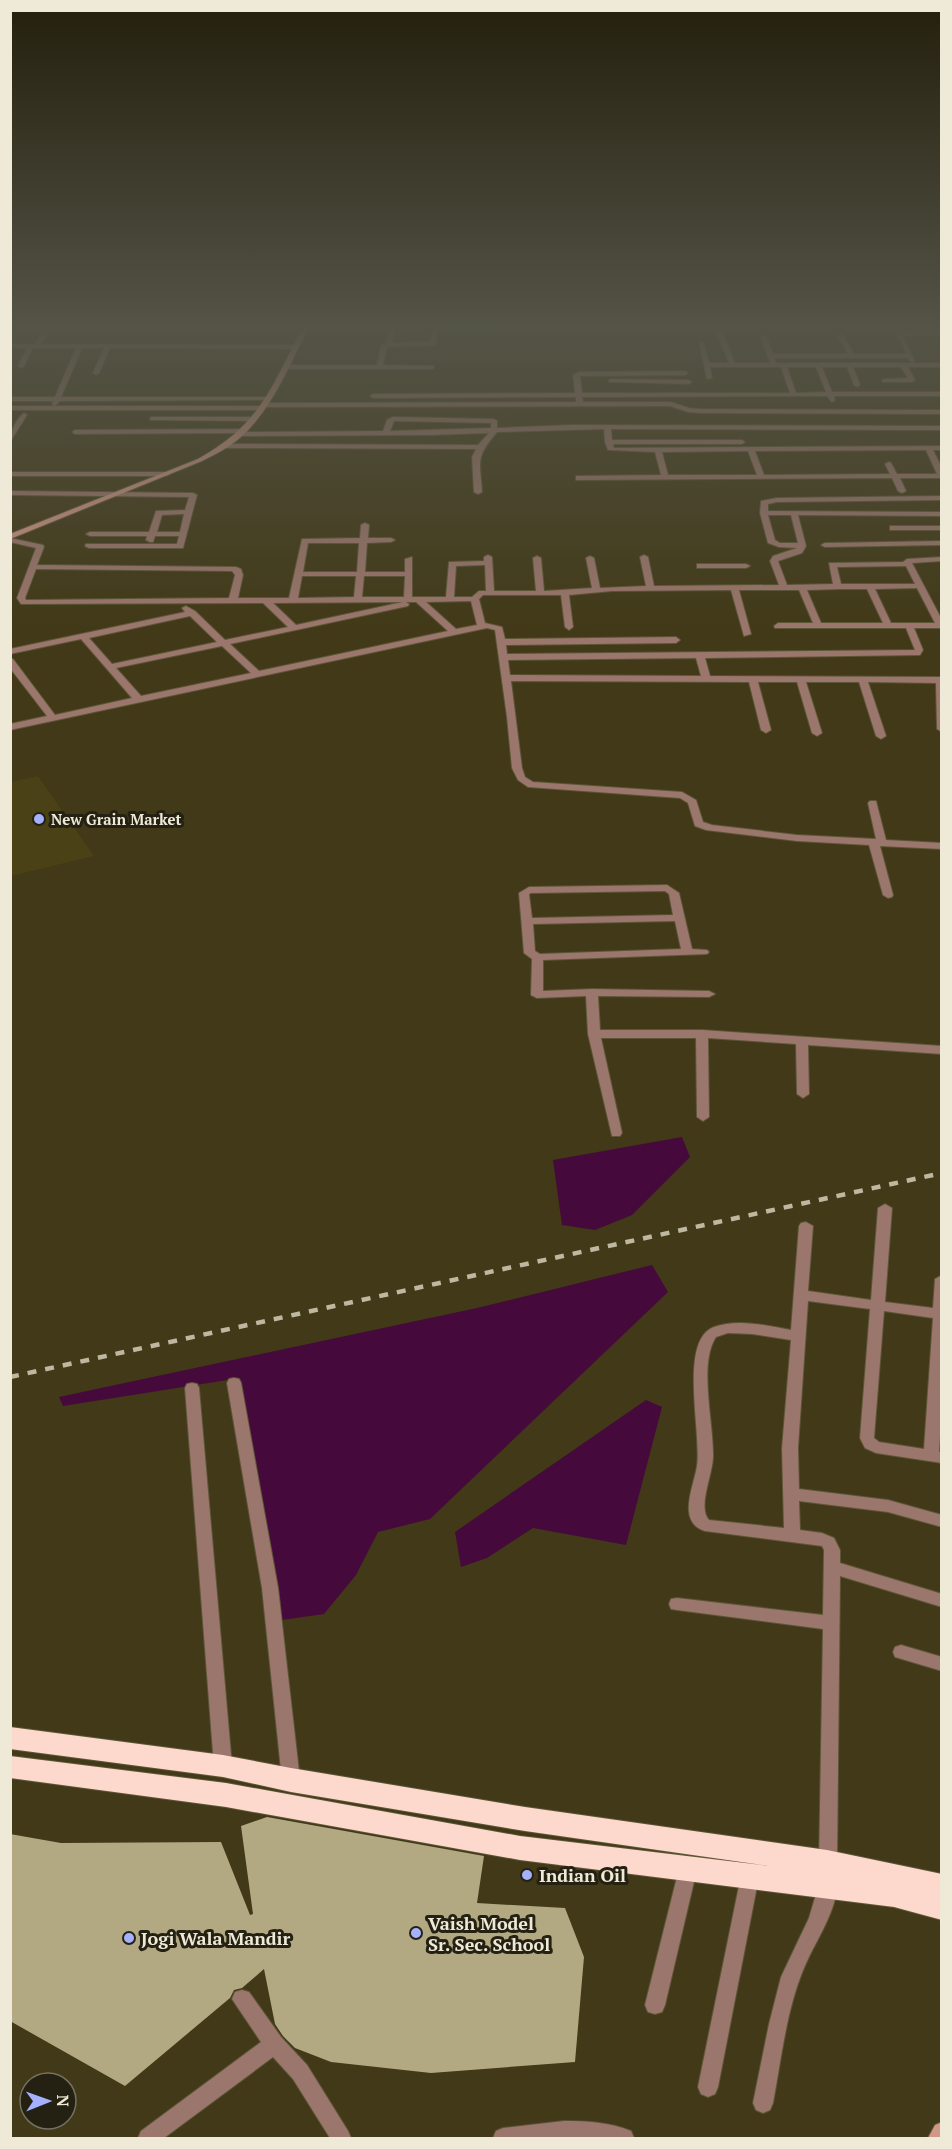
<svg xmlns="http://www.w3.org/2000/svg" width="952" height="2149" font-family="'PT Serif',serif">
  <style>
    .built { fill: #4b4116 }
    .water { fill: #46093c }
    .building { fill: #b2a983 }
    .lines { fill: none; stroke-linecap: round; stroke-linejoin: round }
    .street-casing { stroke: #5d5536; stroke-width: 2 }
    .secondary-casing { stroke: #5d5536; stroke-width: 2 }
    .highway-casing { stroke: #5d5536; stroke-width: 2 }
    .street { fill: #9b766c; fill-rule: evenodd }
    .secondary { fill: #d19787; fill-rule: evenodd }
    .highway { fill: #fcd8cd; fill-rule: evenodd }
    .rail { stroke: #beb8a1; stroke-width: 4.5; stroke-dasharray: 9 9; stroke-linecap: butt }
    .poi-dot { fill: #a5b1fc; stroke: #242112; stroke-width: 2 }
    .labels { text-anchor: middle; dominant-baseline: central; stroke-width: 6; stroke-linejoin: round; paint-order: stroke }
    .poi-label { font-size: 15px; font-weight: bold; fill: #efead7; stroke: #242112; text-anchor: start }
    .near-poi-label { font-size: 18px; font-weight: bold; fill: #efead7; stroke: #242112; text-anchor: start }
  </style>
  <rect width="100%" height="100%" fill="#413917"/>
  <polygon class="built" points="38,776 94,856 11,876 11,782"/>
  <g class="water">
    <polygon points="682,1137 690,1157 632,1215 595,1230 562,1225 553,1160"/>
    <polygon points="652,1265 668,1292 430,1519 378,1532 356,1575 324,1614 282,1620 240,1378 63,1406 59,1397 477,1308"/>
    <polygon points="646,1400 662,1407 626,1545 533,1528 487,1558 461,1567 455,1532"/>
  </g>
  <polygon class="building" points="267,1817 484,1856 477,1903 565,1908 584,1957 575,2062 431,2073 331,2062 295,2048 283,2036 275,2024 264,1969 242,1988 234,1990 230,1998 125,2086 10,2021 10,1834 61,1843 221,1842 250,1915 253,1914 241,1826"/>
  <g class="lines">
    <g class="street-casing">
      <g id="street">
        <polygon points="44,329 50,329 41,344 295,345 298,347 295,349 110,348 99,373 96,375 93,373 104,348 82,348 61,397 271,397 272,398 269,400 60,401 55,406 52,404 53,401 10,401 10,397 55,397 76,348 33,348 24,366 21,368 18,366 27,348 10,348 10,344 35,344"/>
        <polygon points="389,329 395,329 393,343 430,342 432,329 496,330 493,332 438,332 435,345 387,347 383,365 434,366 434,368 432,369 285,369 282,367 285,365 377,365 381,345 387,343"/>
        <path d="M 715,329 L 721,329 L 735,363 L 770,363 L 760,336 L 763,334 L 766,336 L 773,354 L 848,354 L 838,336 L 841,334 L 844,336 L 854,354 L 906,354 L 898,335 L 912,331 L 942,331 L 942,335 L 912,335 L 903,337 L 915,361 L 912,363 L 907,358 L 774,358 L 776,363 L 942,363 L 942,367 L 908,367 L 915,380 L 912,382 L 882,382 L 882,380 L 884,379 L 908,378 L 901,367 L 853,367 L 860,385 L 857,387 L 854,385 L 847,367 L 822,367 L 832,392 L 942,392 L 942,396 L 834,396 L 835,400 L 832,402 L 827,396 L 582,397 L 583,402 L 671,402 L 689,408 L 700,409 L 942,410 L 942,414 L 700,413 L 688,412 L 670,406 L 266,407 L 263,410 L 10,410 L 10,406 L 262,406 L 265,403 L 576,402 L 576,397 L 373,398 L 370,396 L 373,394 L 575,393 L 573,375 L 579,372 L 685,371 L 688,373 L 685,375 L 580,376 L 582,393 L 790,393 L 781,367 L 710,367 L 712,378 L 707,379 L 699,342 L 704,343 L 709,363 L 729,363 ZM 787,367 L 816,367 L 826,392 L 796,393 Z"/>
        <polygon points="611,379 689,380 692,382 689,384 609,382 609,380"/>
        <path d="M 24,413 L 27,415 L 10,442 C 10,432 16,419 24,413 Z"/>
        <polygon points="152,417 254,417 257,419 254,421 150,420 150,418"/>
        <path d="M 393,417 L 494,419 L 497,421 L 497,428 L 571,425 L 942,426 L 942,430 L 611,429 L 612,440 L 742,440 L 745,442 L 742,444 L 613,444 L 614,448 L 942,446 L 942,450 L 933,450 L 942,468 L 942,478 L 900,478 L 906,491 L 902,493 L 898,491 L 892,478 L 579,480 L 576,480 L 576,476 L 661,475 L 655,452 L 608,450 L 605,442 L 604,429 L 497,432 C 475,458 480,460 482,492 L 478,494 L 474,492 L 472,457 L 476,449 L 227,448 L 224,446 L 227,444 L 478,445 L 489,433 L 432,435 L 243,436 L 240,433 L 75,434 L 72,432 L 75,430 L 245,429 L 248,432 L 383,431 L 387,420 ZM 394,421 L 491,423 L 491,428 L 390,431 ZM 926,450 L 937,474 L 897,474 L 891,463 L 889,462 L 885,464 L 890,474 L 764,475 L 755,451 ZM 748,451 L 757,475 L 668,475 L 662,452 Z"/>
        <polygon points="10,472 166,472 170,474 166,476 10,476"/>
        <path d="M 10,491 L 193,493 L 197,495 L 183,548 L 89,548 L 85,546 L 86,544 L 177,544 L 179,536 L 155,536 L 153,542 L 150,542 L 146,540 L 147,536 L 90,536 L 86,534 L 90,532 L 149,532 L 156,511 L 185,510 L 189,497 L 10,495 ZM 184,514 L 180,532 L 157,532 L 162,515 Z"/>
        <path d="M 942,496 L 942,500 L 777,502 L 768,504 L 768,511 L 942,512 L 942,516 L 798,515 L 806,546 L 802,553 L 778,561 L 787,585 L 833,584 L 829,563 L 903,562 L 907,559 L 942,557 L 942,561 L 912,563 L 942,620 L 942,628 L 914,628 L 923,650 L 920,655 L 705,658 L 710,676 L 942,677 L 942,732 L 937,729 L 936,683 L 868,682 L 886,736 L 881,739 L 876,736 L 859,682 L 806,682 L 822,733 L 817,736 L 812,733 L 797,682 L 758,682 L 771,730 L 766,733 L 761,730 L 749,682 L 511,681 L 522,768 L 525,777 L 533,782 L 682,792 L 696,800 L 703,822 L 712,825 L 797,835 L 876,839 L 868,803 L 870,801 L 876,801 L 886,840 L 942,843 L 942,849 L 880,846 L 893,895 L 892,897 L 888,898 L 883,895 L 869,845 L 797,841 L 706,830 L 695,826 L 688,803 L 680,798 L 528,787 L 518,780 L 512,768 L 507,717 L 495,630 L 487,628 L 10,730 L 10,724 L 47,716 L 10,668 L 10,659 L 13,659 L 55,715 L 132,698 L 81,639 L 10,654 L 10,649 L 185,612 L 182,608 L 186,606 L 195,611 L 225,640 L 288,627 L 263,603 L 21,604 L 17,598 L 36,548 L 10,542 L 10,538 L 43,545 L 44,547 L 37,565 L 236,567 L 241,569 L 243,575 L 238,598 L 289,598 L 302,539 L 360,538 L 361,525 L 365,523 L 369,525 L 368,538 L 391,538 L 395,540 L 391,542 L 367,543 L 365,572 L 405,572 L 405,559 L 412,557 L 412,597 L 446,597 L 449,562 L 484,561 L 484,557 L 488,555 L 492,557 L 494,591 L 536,591 L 533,558 L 537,556 L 541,558 L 544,591 L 592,588 L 586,558 L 590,556 L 594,558 L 600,588 L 646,586 L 640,557 L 644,555 L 648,557 L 654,586 L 779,585 L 770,561 L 773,556 L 797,548 L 779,547 L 768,543 L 760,513 L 761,501 L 777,498 ZM 768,515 L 791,515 L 798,543 L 780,543 L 775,540 ZM 308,543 L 359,543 L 357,572 L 303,572 ZM 485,565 L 486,591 L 479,591 L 472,597 L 454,597 L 456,566 ZM 906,566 L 915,584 L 841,584 L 837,567 ZM 36,569 L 232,571 L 235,575 L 229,598 L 26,600 L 25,598 ZM 302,576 L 356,576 L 354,597 L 298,598 ZM 364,576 L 405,576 L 404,597 L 362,597 ZM 917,588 L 935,623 L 891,623 L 875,589 ZM 841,589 L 867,589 L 883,623 L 821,623 L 807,590 ZM 731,590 L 744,636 L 751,634 L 739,590 L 799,590 L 813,623 L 778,623 L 774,626 L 775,628 L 906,628 L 915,650 L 507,654 L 506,645 L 676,643 L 680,640 L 676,637 L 505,639 L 502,627 L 485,623 L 479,599 L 483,595 L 561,595 L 565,627 L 569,630 L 573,627 L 569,595 L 612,591 ZM 471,601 L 477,625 L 456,629 L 426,602 ZM 403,602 L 296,625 L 273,603 ZM 406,602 L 416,602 L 448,631 L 259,671 L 230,644 L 408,606 L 409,604 ZM 190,616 L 217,642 L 112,664 L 89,638 ZM 222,646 L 251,673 L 141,696 L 116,668 ZM 696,658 L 701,676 L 510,675 L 508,660 Z"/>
        <rect x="890" y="526" width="52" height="4"/>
        <polygon points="942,541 942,545 825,547 821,545 825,543"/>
        <polygon points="697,564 746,564 750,566 746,568 697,568"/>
        <path d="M 667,885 L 679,893 L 692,949 L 707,950 L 709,952 L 707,954 L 543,960 L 543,991 L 592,989 L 709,991 L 715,994 L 709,997 L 598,996 L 600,1030 L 702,1030 L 942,1046 L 942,1054 L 808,1045 L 809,1094 L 803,1098 L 797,1094 L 796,1044 L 708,1038 L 709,1117 L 703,1121 L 697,1117 L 696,1038 L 601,1038 L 622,1133 L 620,1136 L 612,1136 L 588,1034 L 586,996 L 537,998 L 531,995 L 532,959 L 524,953 L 519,893 L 529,887 ZM 665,891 L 669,894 L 673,915 L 532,918 L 529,894 L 531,893 ZM 675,921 L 681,949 L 540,954 L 535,951 L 533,924 Z"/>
        <path d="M 885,1204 L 892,1208 L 885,1302 L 933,1308 L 935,1279 L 942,1275 L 942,1405 L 939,1452 L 942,1452 L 942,1463 L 876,1453 L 865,1448 L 860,1438 L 870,1309 L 808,1301 L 798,1448 L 799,1489 L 888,1500 L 942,1515 L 942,1527 L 888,1512 L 799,1501 L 800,1530 L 822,1533 L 834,1538 L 840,1550 L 840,1563 L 942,1594 L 942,1607 L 840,1576 L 837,1865 L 835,1871 L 828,1873 L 821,1871 L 819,1865 L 823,1629 L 677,1610 L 671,1609 L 669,1604 L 671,1599 L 677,1598 L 823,1615 L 824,1550 L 822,1546 L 705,1531 C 676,1522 694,1486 697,1466 C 702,1434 678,1340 714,1327 C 738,1318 768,1326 791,1330 L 799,1226 L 801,1223 L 806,1222 L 813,1226 L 808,1291 L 871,1300 L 878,1208 ZM 884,1311 L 933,1318 L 924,1449 L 879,1442 L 874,1438 ZM 728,1333 L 752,1334 L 791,1340 L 782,1448 L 784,1528 L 709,1520 C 697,1507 713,1474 713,1457 C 714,1424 698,1364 716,1337 Z"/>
        <polygon points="234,1378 239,1379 241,1383 278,1588 300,1780 297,1785 291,1788 285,1785 282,1780 262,1588 227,1383 229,1379"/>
        <polygon points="192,1383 197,1384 199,1388 232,1766 229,1771 223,1774 217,1771 214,1766 185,1388 187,1384"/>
        <polygon points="901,1645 942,1657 942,1671 895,1657 893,1652 895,1647"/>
        <polygon points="688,1861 695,1863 697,1869 665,2005 662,2012 655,2014 648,2012 645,2005 679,1869 681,1863"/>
        <polygon points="750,1868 757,1870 759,1876 718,2087 715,2094 708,2097 701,2094 698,2087 741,1876 743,1870"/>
        <path d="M 828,1875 L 835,1877 C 844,1897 817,1940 808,1959 C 787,2003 782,2055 773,2103 L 770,2110 L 763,2113 L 756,2110 L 753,2103 L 769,2024 L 781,1977 L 809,1918 L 821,1877 Z"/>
        <polygon points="242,1990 249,1992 281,2037 307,2065 348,2131 351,2138 330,2138 293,2079 273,2057 164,2138 138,2138 141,2131 261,2042 232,1999 235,1992"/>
        <path d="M 564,2121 C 586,2121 610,2122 631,2131 L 634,2138 L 493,2138 L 496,2131 L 503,2128 Z"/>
      </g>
    </g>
    <g class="secondary-casing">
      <g id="secondary">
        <path d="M 302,329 L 308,329 C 289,366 273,407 242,436 C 230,447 216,454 202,461 L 10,539 L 10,534 L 198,459 C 260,425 271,388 302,329 Z"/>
        <polygon points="942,2122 942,2138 928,2138 935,2125"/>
      </g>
    </g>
    <g class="highway-casing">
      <polygon id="highway" points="10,1727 223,1755 291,1768 525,1807 827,1850 942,1874 942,1920 894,1907 520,1860 226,1807 10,1778 10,1756 226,1783 520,1836 770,1866 525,1831 291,1792 223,1777 10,1749"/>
    </g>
    <use href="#street" class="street"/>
    <use href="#secondary" class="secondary"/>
    <use href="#highway" class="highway"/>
    <polyline class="rail" points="10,1377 942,1173"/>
  </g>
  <linearGradient id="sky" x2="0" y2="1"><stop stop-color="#241f0d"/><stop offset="0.52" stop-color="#545447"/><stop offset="1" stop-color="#545447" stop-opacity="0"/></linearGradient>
  <rect width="952" height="630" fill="url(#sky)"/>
  <g class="poi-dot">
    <circle cx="39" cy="819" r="6"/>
    <circle cx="527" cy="1875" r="6"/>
    <circle cx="416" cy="1933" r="6"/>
    <circle cx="129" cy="1938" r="6"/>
  </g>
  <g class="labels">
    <g class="poi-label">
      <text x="51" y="819">New Grain Market</text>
    </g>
    <g class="near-poi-label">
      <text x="539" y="1875">Indian Oil</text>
      <text x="428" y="1923">Vaish Model<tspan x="428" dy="21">Sr. Sec. School</tspan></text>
      <text x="141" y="1938">Jogi Wala Mandir</text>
    </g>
  </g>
  <rect width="952" height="2149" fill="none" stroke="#efead7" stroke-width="24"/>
  <g transform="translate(48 2101) rotate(89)"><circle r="28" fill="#242112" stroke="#757161" stroke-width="1.5"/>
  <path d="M0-4.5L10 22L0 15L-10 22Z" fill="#a5b1fc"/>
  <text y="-9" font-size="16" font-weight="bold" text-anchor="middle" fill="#efead7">N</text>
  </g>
</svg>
